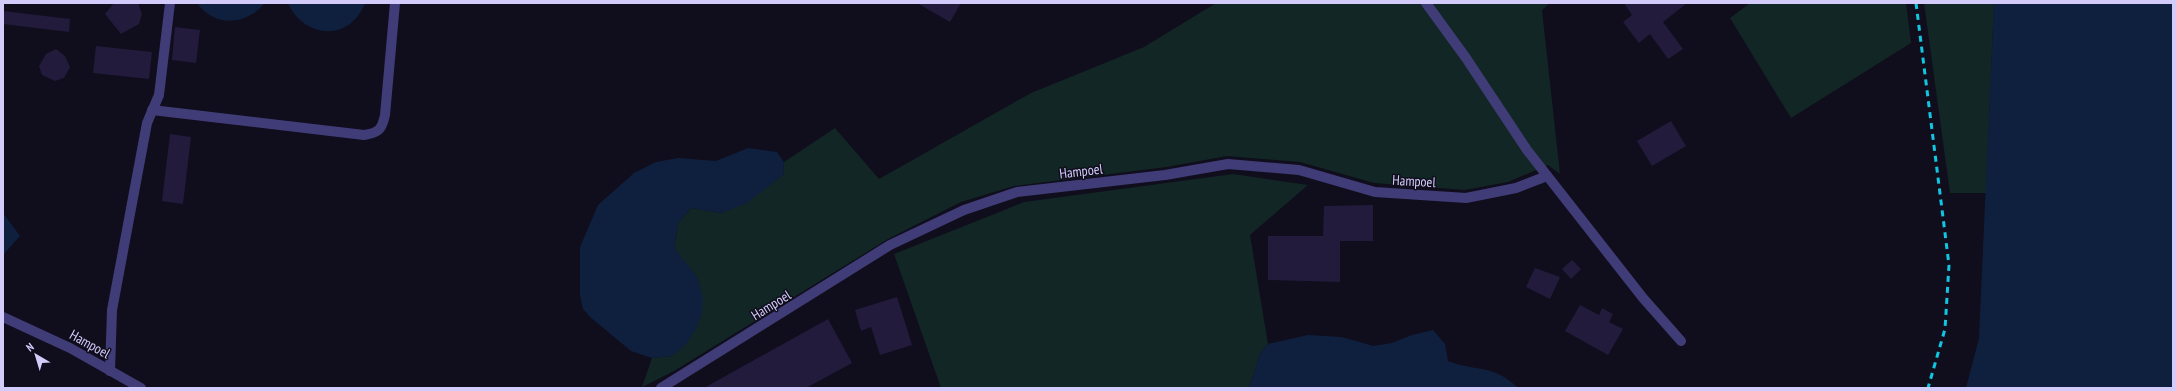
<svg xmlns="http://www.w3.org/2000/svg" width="2176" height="391" font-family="'PT Sans Narrow',sans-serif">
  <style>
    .green { fill: #112625 }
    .water { fill: #0f203e }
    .building { fill: #221b3c }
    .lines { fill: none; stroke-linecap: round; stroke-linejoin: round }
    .service { stroke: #403c78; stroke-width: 10 }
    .minor { stroke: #403c78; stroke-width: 10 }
    .rail { stroke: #12c6e1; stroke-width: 3; stroke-dasharray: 6 5; stroke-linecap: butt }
    .labels { text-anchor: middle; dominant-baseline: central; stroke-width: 3; stroke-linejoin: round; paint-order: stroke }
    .street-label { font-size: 14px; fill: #d3ccfb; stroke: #100d1c }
  </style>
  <rect width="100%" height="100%" fill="#100d1c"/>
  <g class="green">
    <polygon points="1216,3 1550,3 1542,10 1560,174 1548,165 1508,182 1465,190 1374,183 1300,162 1227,156 1167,167 1014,186 961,202 888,239 674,371 642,387 652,358 672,356 683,261 674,248 678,223 691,208 722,213 783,175 784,162 835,128 879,179 1031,93 1144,47"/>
    <polygon points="1750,3 1906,3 1911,43 1791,118 1730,18"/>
    <polygon points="1924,3 1994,3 1986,193 1950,193"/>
    <polygon points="1233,174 1308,185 1250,235 1268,344 1261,352 1249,388 941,388 894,254 1024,202"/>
  </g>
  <g class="water">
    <path d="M 197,3 L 265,3 C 246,25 215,28 197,3 Z"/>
    <path d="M 288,3 L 365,3 C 350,42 304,39 288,3 Z"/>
    <polygon points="1994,3 2173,3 2173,388 1966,388 1979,338"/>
    <polygon points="748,148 777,152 784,162 783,175 747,203 722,213 691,208 678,223 674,248 697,277 703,298 702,312 697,327 687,343 672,356 652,358 631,351 590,317 583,309 580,295 580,247 598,205 634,173 656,162 678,158 716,161"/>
    <polygon points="3,213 20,236 3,255"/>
    <path d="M 1433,330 L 1445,344 L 1448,361 C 1476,372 1494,364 1518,388 L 1249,388 L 1261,352 L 1268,344 L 1308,335 L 1342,337 L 1373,346 L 1392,343 L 1412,335 Z"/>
  </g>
  <g class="building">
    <polygon points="114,3 138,3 142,14 139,24 121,34 105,14"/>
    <polygon points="917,3 961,3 950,22"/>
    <polygon points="1624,3 1687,3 1663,22 1683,49 1668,59 1650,34 1639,43 1623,22 1632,15"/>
    <polygon points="3,11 70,19 69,32 3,24"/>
    <polygon points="175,27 200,30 196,63 172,60"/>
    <polygon points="96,46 152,52 149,79 93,73"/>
    <polygon points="56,49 65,56 70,67 64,78 55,81 42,75 39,66 46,54"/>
    <polygon points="1671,121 1686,146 1652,166 1637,141"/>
    <polygon points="170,134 191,137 183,204 162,201"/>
    <polygon points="1373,205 1373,241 1340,241 1340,282 1268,280 1268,236 1323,236 1324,206"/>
    <polygon points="1572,260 1581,269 1571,279 1562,269"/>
    <polygon points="1535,268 1560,277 1550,299 1526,287"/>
    <polygon points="897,297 912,345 880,355 871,327 861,331 855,310"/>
    <polygon points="1580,305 1599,315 1602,308 1613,314 1609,322 1623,329 1608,355 1565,331"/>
    <polygon points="828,319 852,363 806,388 704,388"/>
  </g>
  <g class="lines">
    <g class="service">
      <path d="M 152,110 L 364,135 C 379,133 382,129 385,115 L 395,3"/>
      <polyline points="110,371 112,310 147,123 159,95 170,3"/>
    </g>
    <g class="minor">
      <polyline points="1426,3 1466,58 1527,150 1643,298 1681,341"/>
      <polyline points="3,317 70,348 141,388"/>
      <polyline points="661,388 890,245 964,210 1017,192 1165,175 1228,164 1299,170 1375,192 1466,198 1516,188 1547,176"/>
    </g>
    <polyline class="rail" points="1916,3 1949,265 1945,329 1928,388"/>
  </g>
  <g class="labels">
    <g class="street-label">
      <text transform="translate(1081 171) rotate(-7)">Hampoel</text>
      <text transform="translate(1414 181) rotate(3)">Hampoel</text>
      <text transform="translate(771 305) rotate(-32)">Hampoel</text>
      <text transform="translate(90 344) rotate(29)">Hampoel</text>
    </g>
  </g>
  <rect width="2176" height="391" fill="none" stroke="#d3ccfb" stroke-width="8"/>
  <g transform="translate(36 355) rotate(322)" stroke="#100d1c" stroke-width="3" paint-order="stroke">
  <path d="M0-3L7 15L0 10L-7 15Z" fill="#d3ccfb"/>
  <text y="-6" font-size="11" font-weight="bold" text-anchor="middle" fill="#d3ccfb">N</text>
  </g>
</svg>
